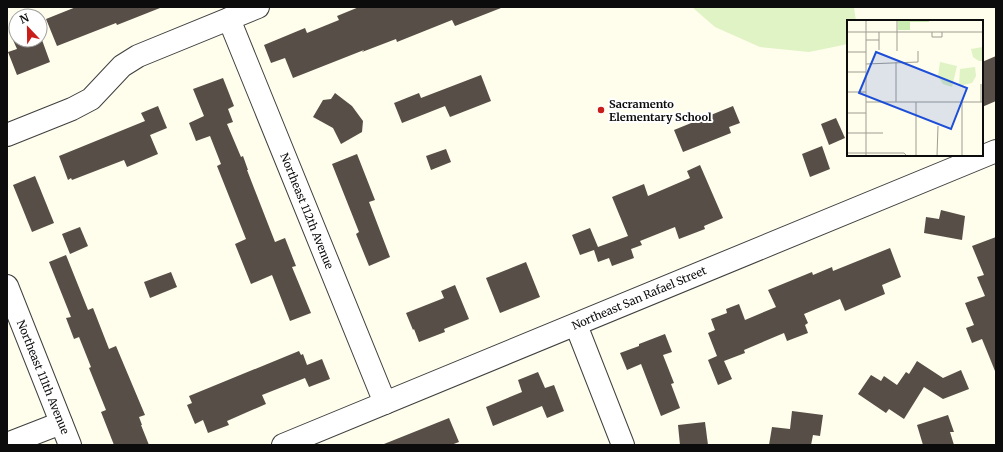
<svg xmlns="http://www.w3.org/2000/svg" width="1003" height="452" font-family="Merriweather,serif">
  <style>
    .pitch { fill: #dff3c4 }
    .building { fill: #564e47 }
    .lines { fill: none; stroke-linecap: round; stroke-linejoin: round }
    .minor-casing { stroke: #3f3f3f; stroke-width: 24 }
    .minor { stroke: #fff; stroke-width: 22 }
    .poi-dot { fill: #c81d18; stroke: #fff; stroke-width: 1.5 }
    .labels { text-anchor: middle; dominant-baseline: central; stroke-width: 4; stroke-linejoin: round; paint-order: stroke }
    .poi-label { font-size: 11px; font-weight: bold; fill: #0c0c0c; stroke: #fff; text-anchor: start }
    .street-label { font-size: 11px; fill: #0c0c0c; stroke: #fff }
    .inset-road { fill: none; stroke: #9e9d92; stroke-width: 1 }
    .view { fill: #1d4ed8; fill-opacity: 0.15; stroke: #1d4ed8; stroke-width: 2 }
    .inset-edge { fill: none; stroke: #0c0c0c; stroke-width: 2 }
  </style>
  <rect width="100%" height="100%" fill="#fffdeb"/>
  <polygon class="pitch" points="692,7 854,7 856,21 848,21 848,44 809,52 760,47 715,27"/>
  <g class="building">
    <polygon points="76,7 160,7 160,8 117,25 116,23 57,46 46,19"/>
    <polygon points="359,7 501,7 501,8 455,26 452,20 397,42 396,39 362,52 364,50 293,78 285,58 271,63 264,45 305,28 307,33 339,20 337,16"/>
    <polygon points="13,40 42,40 50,62 17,75 8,52 17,49"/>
    <polygon points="996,56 996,101 982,107 982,62"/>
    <polygon points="481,75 491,101 450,117 445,106 402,123 394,103 419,93 421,98"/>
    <polygon points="223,78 234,106 228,109 233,122 227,124 241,157 243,156 248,170 247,170 275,242 285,238 296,266 292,267 311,313 290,321 272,275 251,284 235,244 246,239 217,166 221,164 210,136 196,141 189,123 204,116 193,89"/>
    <polygon points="335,93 352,106 363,121 362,132 341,144 333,128 313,117 323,100 331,99"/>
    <polygon points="158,106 167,128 150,135 158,154 127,167 124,160 72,180 71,178 68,180 59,156 145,121 141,113"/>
    <polygon points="733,106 740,123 729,127 731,133 683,152 674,130"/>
    <polygon points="836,118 845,138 829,145 821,124"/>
    <polygon points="822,146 830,169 810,177 802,154"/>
    <polygon points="446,149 451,162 431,170 426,156"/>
    <polygon points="357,154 375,200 369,202 390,257 369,266 356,234 359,232 332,164"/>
    <polygon points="700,165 723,218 704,226 705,229 679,239 675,227 640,241 642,245 631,249 634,258 612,266 609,258 598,262 594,250 580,255 572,235 590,228 598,247 628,236 612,197 644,184 648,196 690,178 687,171"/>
    <polygon points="35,176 54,223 32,232 13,185"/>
    <polygon points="941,210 965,216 962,240 924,233 926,217 939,219"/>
    <polygon points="80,227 88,246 70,254 62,234"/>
    <polygon points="996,237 996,371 995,371 982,339 972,343 966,328 974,325 965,303 985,296 977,277 984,275 972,246"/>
    <polygon points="890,248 901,277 882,285 885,294 845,311 840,299 804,314 808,323 805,325 808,333 787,341 784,333 744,350 745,353 724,361 732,379 718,385 708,360 717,356 708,333 715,330 711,319 727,313 726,309 739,304 745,320 776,307 768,290 812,272 813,275 832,267 833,271"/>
    <polygon points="66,255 88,310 93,308 109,349 116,346 145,415 139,417 142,425 141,425 149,445 114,445 101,412 106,410 89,368 91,367 79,337 74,339 66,318 71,317 49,262"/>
    <polygon points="526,262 540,297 500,313 486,278"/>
    <polygon points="171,272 177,287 150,298 144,282"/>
    <polygon points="455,285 469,319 444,329 445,332 419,342 414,329 413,330 406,313 444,298 441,291"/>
    <polygon points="665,334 672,352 663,355 674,383 671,384 680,408 661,416 641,364 627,370 620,353 639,346 639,344"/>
    <polygon points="299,351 301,355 303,354 307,365 322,359 330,379 309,387 305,378 262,395 266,404 227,421 229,425 208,433 203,420 195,424 187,405 192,403 189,396"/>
    <polygon points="917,361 943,378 961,370 969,389 943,399 924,387 904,419 889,409 886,413 858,394 871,375 881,381 884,376 897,385 906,372 909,374"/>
    <polygon points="538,372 545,388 554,385 564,411 547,418 542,406 493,426 486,407 522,392 518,380"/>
    <polygon points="792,411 823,415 820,436 813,435 811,445 769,445 772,427 790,429"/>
    <polygon points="948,415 954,432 950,432 954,445 923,445 917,425"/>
    <polygon points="449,418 459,442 451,445 384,445 384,444"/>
    <polygon points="705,422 708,445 680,445 678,425"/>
  </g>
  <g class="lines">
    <g class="minor-casing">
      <g id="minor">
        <polyline points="229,19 385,403"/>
        <polyline points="7,135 72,109 91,99 122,66 138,56 258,7"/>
        <polyline points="7,286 70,445"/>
        <polyline points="576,325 623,445"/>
        <polyline points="7,444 61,423"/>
        <polyline points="283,445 996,151"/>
      </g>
    </g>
    <use href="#minor" class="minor"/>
  </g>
  <circle class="poi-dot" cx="601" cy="110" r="4"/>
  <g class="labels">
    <g class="poi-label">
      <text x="609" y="104">Sacramento<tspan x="609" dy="13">Elementary School</tspan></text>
    </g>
    <g class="street-label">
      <text transform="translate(307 211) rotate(68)">Northeast 112th Avenue</text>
      <text transform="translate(639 298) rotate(-23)">Northeast San Rafael Street</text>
      <text transform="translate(43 377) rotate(68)">Northeast 111th Avenue</text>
    </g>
  </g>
  <g transform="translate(847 20)">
    <rect width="136" height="136" fill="#fffdeb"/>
    <path d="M 51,0 L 82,0 L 82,2 L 63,2 L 63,10 L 51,10 Z" fill="#ccedb1"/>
    <path d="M 136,27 L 136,41 L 132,41 L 126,37 L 124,29 ZM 93,42 L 110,46 L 105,67 L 96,64 L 91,56 ZM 128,47 L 129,56 L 125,63 L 112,66 L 113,49 Z" fill="#dff3c4"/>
    <path class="inset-road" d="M 0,12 L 136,12M 85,12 L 85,17 L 95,17 L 95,12M 19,20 L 32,20M 32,30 L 32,12M 50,31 L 50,0M 0,32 L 19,32M 49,42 L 49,82M 19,44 L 71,42 L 71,31M 0,52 L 19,52M 134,64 L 134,82M 0,72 L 19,72M 19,82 L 136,82M 0,93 L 19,93M 0,113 L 36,113M 0,133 L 57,133 L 60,136M 19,136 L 19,0M 66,136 L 90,136M 69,136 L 69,82M 90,136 L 91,106M 115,136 L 115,82"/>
    <path class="view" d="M 29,32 L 120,68 L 104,109 L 12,73 Z"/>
    <rect width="136" height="136" class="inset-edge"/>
  </g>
  <rect width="1003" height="452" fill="none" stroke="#0c0c0c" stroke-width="16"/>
  <g transform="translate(28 28) rotate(338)"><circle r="19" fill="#ffffff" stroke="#9e9e9e"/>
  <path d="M0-3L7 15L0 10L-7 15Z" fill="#c81d18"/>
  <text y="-6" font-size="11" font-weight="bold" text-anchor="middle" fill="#0c0c0c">N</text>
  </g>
</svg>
